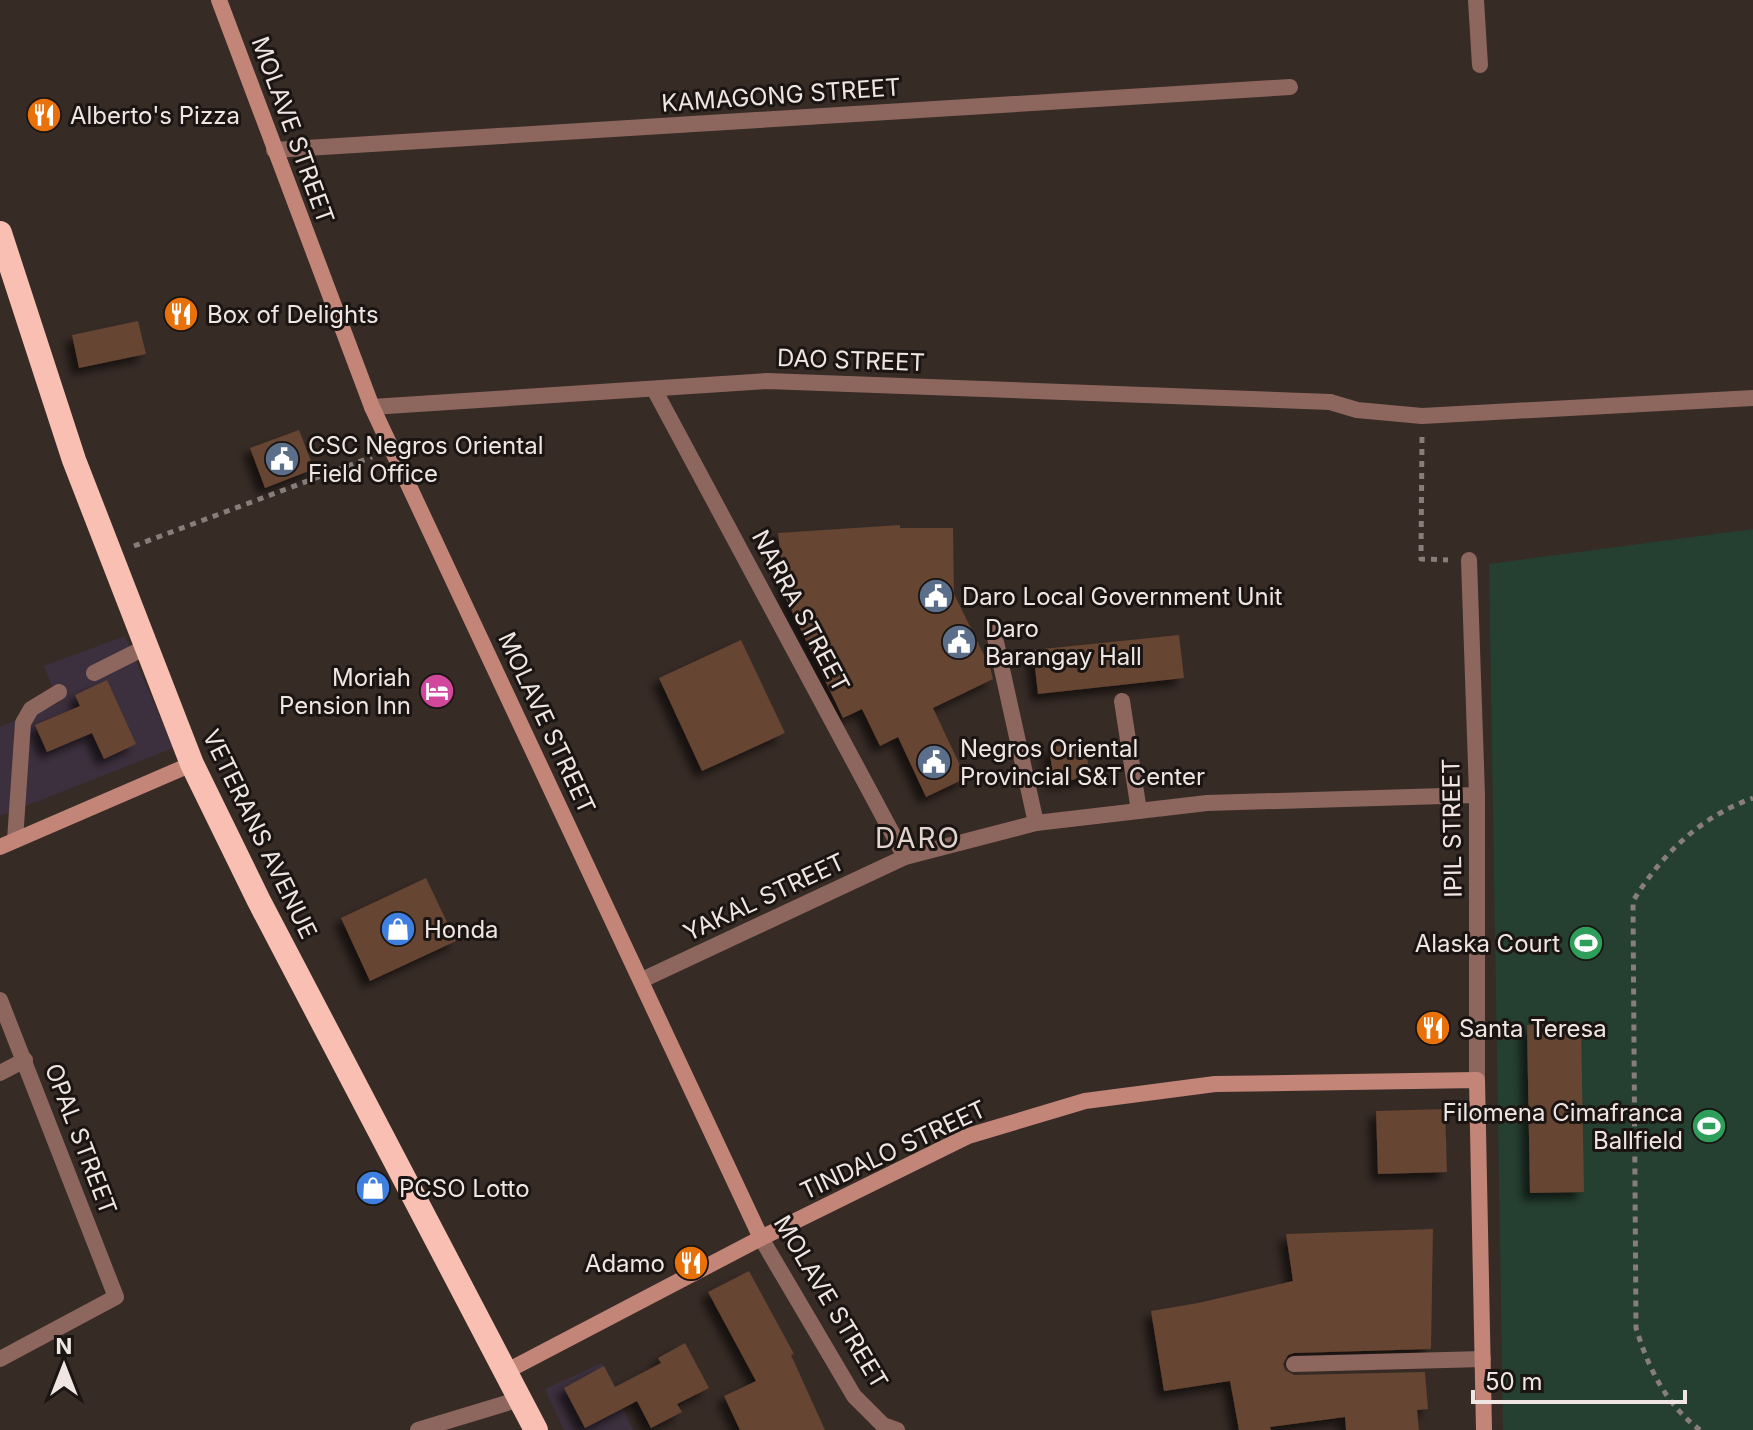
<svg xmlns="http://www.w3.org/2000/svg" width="1753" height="1430" font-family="Inter,sans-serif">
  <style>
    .commercial { fill: #3d303e }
    .green { fill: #253f31 }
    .building { fill: #664430; filter: url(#shadow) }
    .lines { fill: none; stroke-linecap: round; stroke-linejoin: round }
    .path { stroke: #877d79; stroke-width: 5; stroke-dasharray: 6 6; stroke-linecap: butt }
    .lane { stroke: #8d665e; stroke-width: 16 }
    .street { stroke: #8d665e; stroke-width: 16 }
    .secondary { stroke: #c38578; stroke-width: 16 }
    .highway { stroke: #f9bfb3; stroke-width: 24 }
    .labels { text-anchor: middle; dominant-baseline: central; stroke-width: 6; stroke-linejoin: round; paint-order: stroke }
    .street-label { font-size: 24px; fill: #efe6e3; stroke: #1a1512 }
    .poi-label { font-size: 24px; fill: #efe6e3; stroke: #1a1512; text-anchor: start }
    .quarter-label { font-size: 28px; letter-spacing: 2px; fill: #e4d4ce; stroke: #1a1512 }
  </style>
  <defs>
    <filter id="shadow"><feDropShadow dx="-7" dy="7" stdDeviation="4" flood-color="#0009"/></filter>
  </defs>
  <rect width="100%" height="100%" fill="#372b26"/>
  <g class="commercial">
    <polygon points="125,636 173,748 0,816 0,727 59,703 44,666"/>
    <polygon points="602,1363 633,1430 564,1430 545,1389"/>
  </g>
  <polygon class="green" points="1753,529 1753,1430 1503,1430 1489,564"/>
  <g class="building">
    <polygon points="138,321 146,354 79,368 72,335"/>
    <polygon points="299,430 314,469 265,488 250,448"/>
    <polygon points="900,525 900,528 953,528 954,594 990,667 993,679 933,708 966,778 926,797 898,737 880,746 862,709 843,718 786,599 778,533"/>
    <polygon points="1179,635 1184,678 1038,694 1033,650"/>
    <polygon points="741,640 785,733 702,771 659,678"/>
    <polygon points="107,680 136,744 104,759 92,733 47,752 35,725 80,706 75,695"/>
    <polygon points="1085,743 1090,777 1054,783 1049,747"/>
    <polygon points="426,878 456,941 370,981 341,918"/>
    <polygon points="1581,1024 1584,1192 1530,1193 1527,1025"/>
    <polygon points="1445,1109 1447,1172 1378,1174 1376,1111"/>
    <polygon points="1433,1229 1431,1349 1294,1353 1288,1355 1283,1364 1285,1370 1294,1375 1425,1372 1428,1409 1417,1410 1419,1430 1346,1430 1345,1417 1270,1427 1271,1430 1239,1430 1230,1381 1164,1391 1151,1311 1198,1303 1293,1281 1286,1234"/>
    <polygon points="749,1271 794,1354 791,1355 825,1430 740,1430 724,1396 756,1381 708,1292"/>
    <polygon points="685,1343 709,1388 677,1404 682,1412 651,1428 637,1401 585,1428 564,1388 604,1366 615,1387 661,1363 658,1358"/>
  </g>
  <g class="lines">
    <g class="path">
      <polyline points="1422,437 1421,559 1448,560"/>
      <polyline points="134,546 372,457"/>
      <path d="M 1700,1430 C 1666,1405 1648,1367 1636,1328 L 1633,901 C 1662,854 1700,817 1753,798"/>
    </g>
    <g class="lane">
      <polyline points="1476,0 1480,65"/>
      <polyline points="1330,402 1357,410 1422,416 1753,398"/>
      <polyline points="94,673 146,647"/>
      <polyline points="1122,701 1139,811"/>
      <polyline points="15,840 23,723 31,709 59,692"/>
    </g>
    <g class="street">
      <polyline points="274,150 1290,87"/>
      <polyline points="654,389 905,857"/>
      <polyline points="372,407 767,381 1330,402"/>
      <polyline points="1469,560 1477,795 1477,1080"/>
      <polyline points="994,633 1036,823"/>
      <polyline points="642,980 905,857 1036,823 1207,803 1477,795"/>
      <polyline points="0,1000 116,1297 0,1359"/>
      <polyline points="0,1073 25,1060"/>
      <polyline points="761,1238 854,1396 883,1425 897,1430"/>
      <polyline points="1294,1364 1483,1359"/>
      <polyline points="418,1430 520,1399"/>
    </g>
    <g class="secondary">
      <polyline points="219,0 372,407 761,1238"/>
      <polyline points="0,847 192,764"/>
      <polyline points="505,1372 761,1238 968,1136 1085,1101 1215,1084 1477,1080 1484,1430"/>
    </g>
    <polyline class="highway" points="0,233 74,460 192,764 259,901 536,1430"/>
  </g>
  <defs>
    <g id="restaurant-disc" transform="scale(1.8)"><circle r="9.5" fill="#e8710a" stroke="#1a1512"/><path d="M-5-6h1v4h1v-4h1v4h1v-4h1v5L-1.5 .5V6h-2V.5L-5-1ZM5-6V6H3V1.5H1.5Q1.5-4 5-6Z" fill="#fff"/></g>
    <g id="civic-disc" transform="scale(1.8)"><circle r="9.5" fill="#5c6f8a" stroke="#1a1512"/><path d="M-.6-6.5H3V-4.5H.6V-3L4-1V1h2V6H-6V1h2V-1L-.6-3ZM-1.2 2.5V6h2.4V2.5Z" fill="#fff"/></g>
    <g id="hotel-disc" transform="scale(1.8)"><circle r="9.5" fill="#d1479c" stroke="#1a1512"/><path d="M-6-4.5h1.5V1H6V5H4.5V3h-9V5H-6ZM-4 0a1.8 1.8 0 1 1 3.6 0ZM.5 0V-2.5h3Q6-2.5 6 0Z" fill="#fff"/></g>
    <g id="shop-disc" transform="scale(1.8)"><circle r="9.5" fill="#3f7fe0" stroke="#1a1512"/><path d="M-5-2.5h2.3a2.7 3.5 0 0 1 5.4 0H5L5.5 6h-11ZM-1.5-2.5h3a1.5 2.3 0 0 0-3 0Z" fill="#fff"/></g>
    <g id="stadium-disc" transform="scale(1.8)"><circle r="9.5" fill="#2e9e5b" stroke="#1a1512"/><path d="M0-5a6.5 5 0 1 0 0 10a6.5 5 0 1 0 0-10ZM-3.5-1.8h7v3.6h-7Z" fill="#fff"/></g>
  </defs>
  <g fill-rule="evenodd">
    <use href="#restaurant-disc" x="44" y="115"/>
    <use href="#restaurant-disc" x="181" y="314"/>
    <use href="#civic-disc" x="282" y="459"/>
    <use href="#civic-disc" x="936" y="596"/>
    <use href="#civic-disc" x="959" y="642"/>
    <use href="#hotel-disc" x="437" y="691"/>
    <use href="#civic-disc" x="934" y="762"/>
    <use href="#shop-disc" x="398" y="929"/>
    <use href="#stadium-disc" x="1586" y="943"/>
    <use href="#restaurant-disc" x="1433" y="1028"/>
    <use href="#stadium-disc" x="1709" y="1126"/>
    <use href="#shop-disc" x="373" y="1188"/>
    <use href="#restaurant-disc" x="691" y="1263"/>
  </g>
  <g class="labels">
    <g class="street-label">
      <text transform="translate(781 95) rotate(-4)">KAMAGONG STREET</text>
      <text transform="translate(293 130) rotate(70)">MOLAVE STREET</text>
      <text transform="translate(851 360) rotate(2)">DAO STREET</text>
      <text transform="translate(801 611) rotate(62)">NARRA STREET</text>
      <text transform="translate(547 723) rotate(65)">MOLAVE STREET</text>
      <text transform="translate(1452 828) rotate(-91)">IPIL STREET</text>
      <text transform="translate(260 834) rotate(64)">VETERANS AVENUE</text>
      <text transform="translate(764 897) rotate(-25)">YAKAL STREET</text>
      <text transform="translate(81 1139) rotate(69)">OPAL STREET</text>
      <text transform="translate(893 1150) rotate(-25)">TINDALO STREET</text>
      <text transform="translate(831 1302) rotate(59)">MOLAVE STREET</text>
    </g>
    <g class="poi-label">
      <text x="70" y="115">Alberto's Pizza</text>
      <text x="207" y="314">Box of Delights</text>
      <text x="308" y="445">CSC Negros Oriental<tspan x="308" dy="28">Field Office</tspan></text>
      <text x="962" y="596">Daro Local Government Unit</text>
      <text x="985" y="628">Daro<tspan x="985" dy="28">Barangay Hall</tspan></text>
      <text x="411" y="677" text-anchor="end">Moriah<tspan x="411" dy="28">Pension Inn</tspan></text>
      <text x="960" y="748">Negros Oriental<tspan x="960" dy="28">Provincial S&amp;T Center</tspan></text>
      <text x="424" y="929">Honda</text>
      <text x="1560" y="943" text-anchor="end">Alaska Court</text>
      <text x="1459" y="1028">Santa Teresa</text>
      <text x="1683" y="1112" text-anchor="end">Filomena Cimafranca<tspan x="1683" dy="28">Ballfield</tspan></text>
      <text x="399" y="1188">PCSO Lotto</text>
      <text x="665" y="1263" text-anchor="end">Adamo</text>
    </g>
    <g class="quarter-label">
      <text x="918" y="838">DARO</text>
    </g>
  </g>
  <g transform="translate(64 1366)" stroke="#1a1512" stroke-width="6" paint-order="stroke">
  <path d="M0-6L14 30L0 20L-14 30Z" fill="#efe6e3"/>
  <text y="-12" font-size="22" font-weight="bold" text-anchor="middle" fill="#efe6e3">N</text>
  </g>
  <path d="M1473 1390v12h212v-12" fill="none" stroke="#efe6e3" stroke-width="4"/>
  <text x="1485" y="1390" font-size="24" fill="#efe6e3" stroke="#1a1512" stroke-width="6" paint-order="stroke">50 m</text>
</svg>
